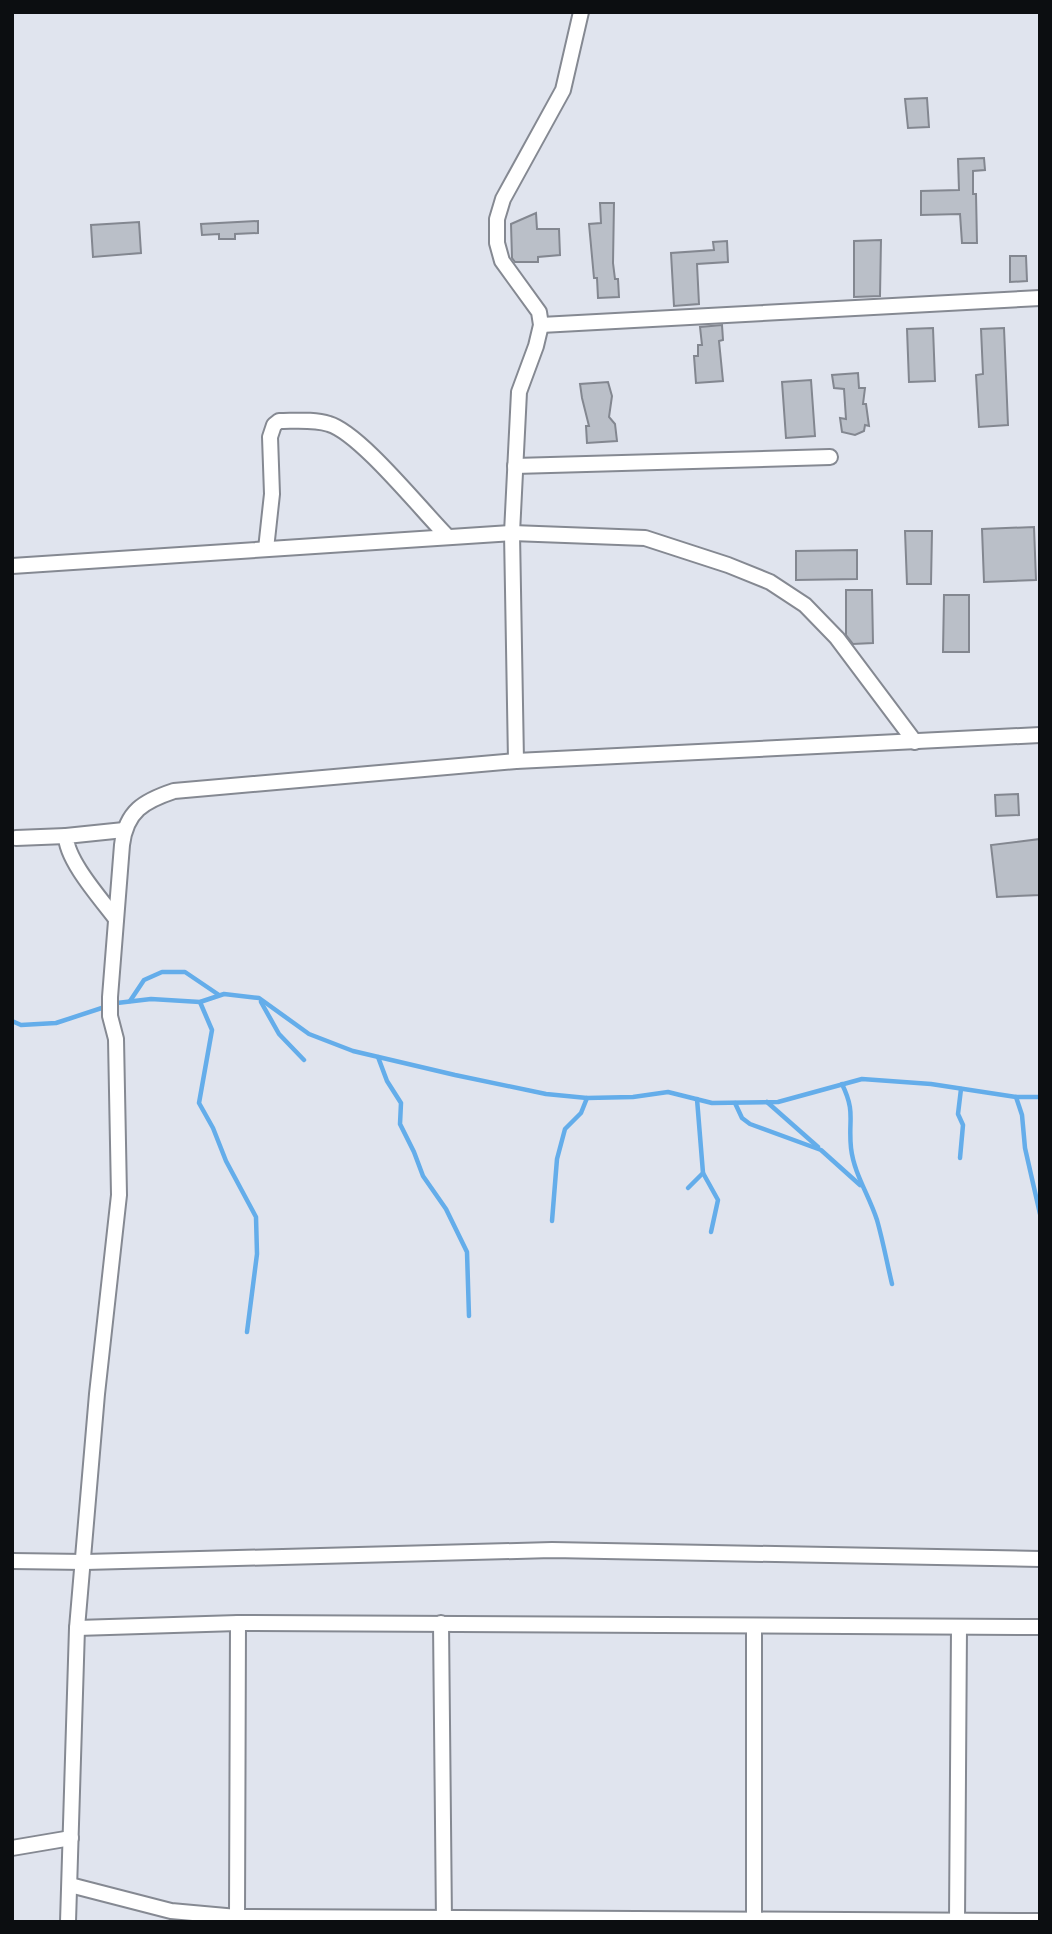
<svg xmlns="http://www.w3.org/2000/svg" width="1052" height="1934" font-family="'Roboto Serif',serif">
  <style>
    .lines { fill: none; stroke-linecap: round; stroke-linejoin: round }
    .stream { stroke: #64adea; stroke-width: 4.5 }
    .building { fill: #babfc8; stroke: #838790; stroke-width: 2 }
    .street-casing { stroke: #858992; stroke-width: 18 }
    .street { stroke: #fff; stroke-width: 14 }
  </style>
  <rect width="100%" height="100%" fill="#e0e4ee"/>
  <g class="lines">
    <g class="stream">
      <polyline points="130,1001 144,980 162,972 185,972 219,995"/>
      <polyline points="200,1002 212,1030 199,1103 213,1128 226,1161 256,1217 257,1254 247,1332"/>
      <polyline points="261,1002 279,1034 304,1060"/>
      <polyline points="12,1021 21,1025 56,1023 117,1003 151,999 200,1002 224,994 259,998 309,1034 353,1051 455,1075 546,1094 587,1098 633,1097 668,1092 712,1103 778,1102 862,1079 931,1084 1016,1097 1040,1097"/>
      <polyline points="378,1057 387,1081 401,1103 400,1124 414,1152 423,1176 446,1209 467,1252 469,1316"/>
      <path d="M 842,1084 C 856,1113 848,1119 851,1148 C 854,1174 869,1195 877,1220 C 883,1241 887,1263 892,1284"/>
      <polyline points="1016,1097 1022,1115 1025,1148 1040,1214"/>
      <polyline points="767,1102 818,1147"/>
      <polyline points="735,1103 742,1118 750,1124 821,1150 860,1185"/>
      <polyline points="960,1158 963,1125 958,1114 961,1089"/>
      <polyline points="703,1173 718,1200 711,1232"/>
      <polyline points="688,1188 703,1173 697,1099"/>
      <polyline points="552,1221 557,1159 565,1129 581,1113 587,1098"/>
    </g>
  </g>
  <g class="building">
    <polygon points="927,98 929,127 908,128 905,99"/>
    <polygon points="984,158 985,170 973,171 973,194 976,194 977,243 962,243 960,214 921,215 921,191 959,190 958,159"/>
    <polygon points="600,203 614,203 613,263 615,279 618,279 619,297 598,298 597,278 594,278 589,224 601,223"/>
    <polygon points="536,213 537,229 559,229 560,255 538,257 538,262 515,262 512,258 511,224"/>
    <polygon points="258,221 258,233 235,234 235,239 219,239 219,234 202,235 201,224"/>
    <polygon points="139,222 141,253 93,257 91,225"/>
    <polygon points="881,240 880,296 854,297 854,241"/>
    <polygon points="727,241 728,262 697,264 699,304 674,306 671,253 714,250 713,242"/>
    <polygon points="1010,256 1026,256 1027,281 1010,282"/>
    <polygon points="722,325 723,340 719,341 723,381 696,383 694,356 698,356 698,345 702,345 700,327"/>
    <polygon points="933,328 935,381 909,382 907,329"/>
    <polygon points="1004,328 1008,425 979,427 976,375 983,374 981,329"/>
    <polygon points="858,373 859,388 865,388 863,404 866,404 869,426 865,425 864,431 855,435 842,432 840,418 846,419 844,389 834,388 832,375"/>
    <polygon points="811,380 815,436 786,438 782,382"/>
    <polygon points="608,382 612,396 609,417 615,424 617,441 587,443 586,426 589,426 582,398 580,384"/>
    <polygon points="1034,527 1036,580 984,582 982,529"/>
    <polygon points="905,531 932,531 931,584 907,584"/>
    <polygon points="857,550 857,579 796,580 796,551"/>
    <polygon points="846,590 872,590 873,643 853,644 846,635"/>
    <polygon points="944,595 969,595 969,652 943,652"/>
    <polygon points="1018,794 1019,815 996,816 995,795"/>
    <polygon points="1040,839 1040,895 997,897 991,845"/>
  </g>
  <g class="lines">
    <g class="street-casing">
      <g id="street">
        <polyline points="541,325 1040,298"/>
        <polyline points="515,466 830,457"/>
        <path d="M 266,549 L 272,494 L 270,437 L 274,425 L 279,421 C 295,421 314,419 329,424 C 360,433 422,511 448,537"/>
        <polyline points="12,566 512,533 645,538 728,565 770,582 805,605 837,638 915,742"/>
        <polyline points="516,761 512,533 519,392 536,346 541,325 539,312 502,261 497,243 497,219 503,199 563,90 581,12"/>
        <polyline points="16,838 66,836"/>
        <path d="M 116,919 C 101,899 66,860 66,836 L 124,830"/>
        <polyline points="12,1561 85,1562 552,1550 1040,1559"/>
        <polyline points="441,1623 444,1922"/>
        <polyline points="754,1626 754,1919"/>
        <polyline points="77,1628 238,1623 1040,1627"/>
        <polyline points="12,1848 71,1838"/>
        <polyline points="70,1885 171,1911 237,1917 1040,1921"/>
        <polyline points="237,1917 238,1623"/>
        <path d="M 68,1922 L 77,1628 L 97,1394 L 119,1195 L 116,1039 L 110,1016 L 110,997 L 122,845 C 126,811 144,801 174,791 L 516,761 L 1040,735"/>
        <polyline points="957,1922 959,1627"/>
      </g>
    </g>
    <use href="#street" class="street"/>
  </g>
  <rect width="1052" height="1934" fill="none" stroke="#0c0e11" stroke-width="28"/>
</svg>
